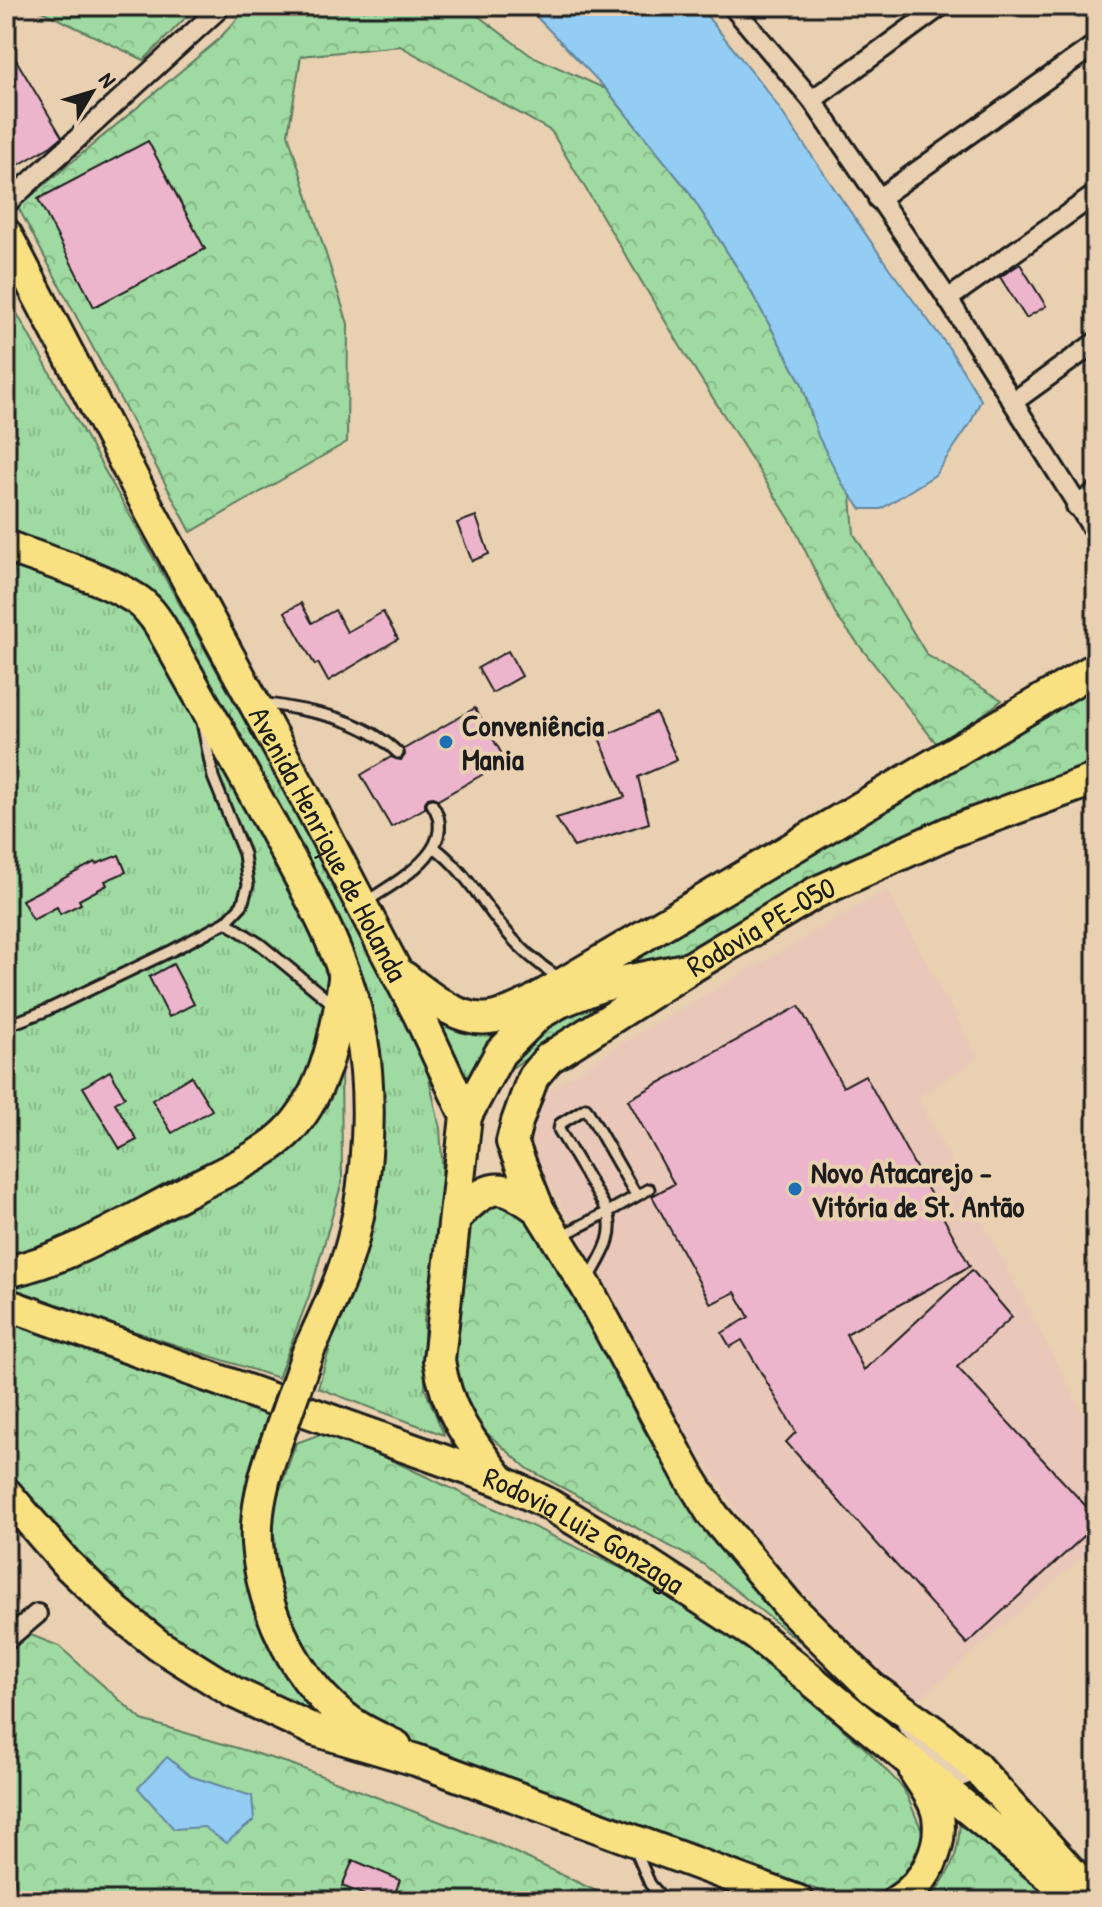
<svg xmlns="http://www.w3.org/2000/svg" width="1102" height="1907" font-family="'Patrick Hand',sans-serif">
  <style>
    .built { fill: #e9c8b9 }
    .grass { fill: url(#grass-tufts); stroke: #5d7b5e; stroke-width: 2 }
    .forest { fill: url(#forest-crowns); stroke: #5d7b5e; stroke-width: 2 }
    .water { fill: #94cdf3; stroke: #64869d; stroke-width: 2 }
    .building { fill: #ecb5cc; stroke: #1c1c1c; stroke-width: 2 }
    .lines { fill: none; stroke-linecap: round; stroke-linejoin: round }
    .service-casing { stroke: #1c1c1c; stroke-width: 15 }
    .minor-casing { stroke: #1c1c1c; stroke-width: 24 }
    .primary-casing { stroke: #1c1c1c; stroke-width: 36 }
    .trunk-casing { stroke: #1c1c1c; stroke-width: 36 }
    .service { stroke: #e8d0b1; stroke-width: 9 }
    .minor { stroke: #e8d0b1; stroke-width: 18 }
    .primary { stroke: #f9e181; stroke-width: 30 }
    .trunk { stroke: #f9e181; stroke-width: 30 }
    .primary-bridge-casing { stroke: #1c1c1c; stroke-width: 36; stroke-linecap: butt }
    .primary-bridge { stroke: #f9e181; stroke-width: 30 }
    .poi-dot { fill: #1f6fb2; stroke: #e8d0b1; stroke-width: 3 }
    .labels { text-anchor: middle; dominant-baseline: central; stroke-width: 8; stroke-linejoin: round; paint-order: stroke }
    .poi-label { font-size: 30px; font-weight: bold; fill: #1c1c1c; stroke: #e8d0b1; text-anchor: start }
    .street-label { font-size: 30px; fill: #1c1c1c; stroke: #e8d0b1 }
  </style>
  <defs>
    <pattern id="grass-tufts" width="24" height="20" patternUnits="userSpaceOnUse" patternTransform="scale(2)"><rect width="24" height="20" fill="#9edaa1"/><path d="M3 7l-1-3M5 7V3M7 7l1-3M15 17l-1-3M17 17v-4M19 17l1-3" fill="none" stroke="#88ba8a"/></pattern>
    <pattern id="forest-crowns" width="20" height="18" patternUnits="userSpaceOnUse" patternTransform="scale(2)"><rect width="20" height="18" fill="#9edaa1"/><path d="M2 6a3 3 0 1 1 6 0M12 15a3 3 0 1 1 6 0" fill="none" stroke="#88ba8a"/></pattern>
  </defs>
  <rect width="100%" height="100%" fill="#e8d0b1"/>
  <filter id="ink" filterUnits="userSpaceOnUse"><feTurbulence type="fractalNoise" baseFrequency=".0125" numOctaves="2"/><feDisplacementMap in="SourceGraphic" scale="16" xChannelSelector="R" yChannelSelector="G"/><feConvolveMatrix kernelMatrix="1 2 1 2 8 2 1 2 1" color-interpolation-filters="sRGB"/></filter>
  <g filter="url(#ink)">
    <polygon class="built" points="887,890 978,1058 918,1098 1096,1438 1096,1545 910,1708 760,1546 689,1437 527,1143 544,1094 616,1047"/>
    <g class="grass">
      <polygon points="6,294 372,948 424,1056 440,1128 444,1194 424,1320 425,1389 444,1435 318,1388 370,1213 359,983 111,573 6,528"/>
      <polygon points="6,539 136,599 344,979 340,1009 276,1143 6,1272"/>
      <polygon points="420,1000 509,1021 471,1105"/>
      <polygon points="341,1050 342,1182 309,1296 278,1378 6,1290 6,1282 257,1163"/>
    </g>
    <g class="forest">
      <polygon points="31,6 197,6 144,60"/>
      <polygon points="249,6 465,6 530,55 606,89 687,189 742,275 802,384 812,418 851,496 854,534 927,655 1002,700 940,748 837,617 792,523 685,354 551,131 400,46 301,56 288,134 348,324 347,442 191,532 18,207 218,40"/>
      <polygon points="1096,686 1096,766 782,898 478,1089 518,1017"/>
      <polygon points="501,1202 520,1206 578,1285 579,1307 641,1425 695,1517 708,1519 835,1667 795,1638 703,1564 528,1469 465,1414 448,1371 461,1226 489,1206"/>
      <polygon points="6,1312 278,1402 259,1514 294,1660 430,1777 233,1692 6,1503"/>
      <path d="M 329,1431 L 655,1584 L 763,1659 L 869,1752 L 904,1789 L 923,1833 C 915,1858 901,1891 871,1895 C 859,1896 845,1895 832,1895 L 383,1737 L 324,1684 L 280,1604 L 272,1513 L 296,1443 Z"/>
      <polygon points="18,1630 59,1646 142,1720 291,1764 495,1843 617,1901 20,1901 6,1848 6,1644"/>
      <path d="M 960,1813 L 1065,1901 L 929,1901 C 953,1868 960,1855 960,1813 Z"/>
    </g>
    <g class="water">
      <polygon points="526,6 699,6 768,92 889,268 949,348 981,400 970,424 935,475 881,509 861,509 843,485 818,436 802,384 742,275 687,189 606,89"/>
      <polygon points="167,1757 190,1776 252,1796 254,1820 226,1843 204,1827 174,1829 138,1788"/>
    </g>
    <g class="building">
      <polygon points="6,43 62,137 51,146 15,167 6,152"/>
      <polygon points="148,141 205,249 94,307 38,199"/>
      <polygon points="1020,264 1046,306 1026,318 1000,277"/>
      <polygon points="476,516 489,554 472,561 457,523"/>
      <polygon points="301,603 312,623 335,610 347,632 383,612 398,639 328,681 318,663 315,665 285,612"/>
      <polygon points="508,651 522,676 492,693 478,668"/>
      <polygon points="475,708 506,761 438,800 434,797 428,798 425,802 425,808 391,827 361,775 391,757 401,760 405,755 404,749"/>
      <polygon points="656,713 677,760 638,777 649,823 574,847 556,818 625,797 599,738"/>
      <polygon points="119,855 126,872 105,881 107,885 79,900 81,904 60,914 57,907 33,920 22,900 95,862 96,864"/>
      <polygon points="173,964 194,1004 169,1017 149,977"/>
      <polygon points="799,1006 843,1087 865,1075 970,1266 846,1334 864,1370 972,1270 1012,1317 957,1367 1096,1517 1096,1525 967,1644 786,1442 796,1432 742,1340 730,1347 722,1333 749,1317 735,1292 711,1304 652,1196 674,1184 628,1100"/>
      <polygon points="110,1071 125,1097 115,1103 137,1140 120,1149 83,1087"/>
      <polygon points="191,1076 212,1110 172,1133 152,1100"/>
      <polygon points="353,1860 400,1880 392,1901 379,1901 342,1886"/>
    </g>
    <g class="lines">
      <g class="service-casing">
        <g id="service">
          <path d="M 262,703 C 312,711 361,717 398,753"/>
          <path d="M 434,847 C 462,868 478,896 500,924 C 517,946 537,964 561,979"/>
          <path d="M 364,903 C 394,883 462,849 432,804"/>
          <polyline points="226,922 260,944 334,1005"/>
          <polyline points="6,1026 45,1011 173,950 226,922 242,905 248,885 244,854 213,777 202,722"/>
          <polyline points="561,1236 608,1212 559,1130 560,1124 586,1108 636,1195"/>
          <path d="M 589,1279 C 601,1256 616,1238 608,1212 L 649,1189"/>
          <polyline points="634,1847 650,1884 665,1901"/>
        </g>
      </g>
      <g class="minor-casing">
        <g id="minor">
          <polyline points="732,6 812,100 948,299 1096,534"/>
          <polyline points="812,100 941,6"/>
          <polyline points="878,199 1096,44"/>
          <polyline points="6,204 222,6"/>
          <polyline points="948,299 1096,194"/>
          <polyline points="1013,402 1096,342"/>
          <polyline points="1076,506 1096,492"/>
          <polyline points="6,1640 37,1614"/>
          <path d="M 907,1725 L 950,1774 C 962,1780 966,1775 975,1766"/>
        </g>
      </g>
      <g class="primary-casing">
        <g id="primary">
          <path id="s1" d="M 6,234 L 150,511 L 307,800 L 419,1015 L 466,1116 L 439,1360 C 446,1411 470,1441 501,1481"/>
          <path d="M 6,546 C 47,562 99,575 136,599 C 147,606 154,616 161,627 C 202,702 245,775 285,850 C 317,908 349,968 361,1034 C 373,1097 368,1177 353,1239 C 343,1278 325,1315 308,1352"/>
          <polyline points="690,968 549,1058 533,1077 517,1122 512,1142 539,1210 586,1286 690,1478 713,1515 789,1606 872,1688"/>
          <path d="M 404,977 C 426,994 459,1023 490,1018 C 505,1016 518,1008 532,1002 L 1096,668"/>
          <path id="s2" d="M 466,1116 L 500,1053 L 539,1014 L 560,1002 L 601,986 L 690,968 L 815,893 L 950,832 L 1096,779"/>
          <path d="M 455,1218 C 490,1183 499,1180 539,1210"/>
          <path d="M 275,1446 C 264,1475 255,1512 257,1543 C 262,1610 296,1683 352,1723 C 365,1732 381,1739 396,1746"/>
        </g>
      </g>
      <g class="trunk-casing">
        <g id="trunk">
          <path d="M 6,1272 C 71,1259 130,1220 189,1190 C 223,1172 266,1156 292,1127 C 327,1087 337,1030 344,979"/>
          <path id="s3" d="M 6,1304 L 501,1481 L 545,1502 L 637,1557 L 758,1636 L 1080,1901"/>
          <polyline points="6,1493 66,1563 117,1612 158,1645 233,1692 314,1730 416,1760 798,1901"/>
          <polyline points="872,1688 945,1740 975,1766 1081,1883"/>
          <path d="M 897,1901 C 925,1884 943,1849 938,1816 C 935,1800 924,1786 915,1772"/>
        </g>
      </g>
      <use href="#service" class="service"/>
      <use href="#minor" class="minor"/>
      <use href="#primary" class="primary"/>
      <use href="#trunk" class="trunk"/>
      <g class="primary-bridge-casing">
        <polyline id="primary-bridge" points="275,1446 308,1352"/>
      </g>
      <use href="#primary-bridge" class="primary-bridge"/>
    </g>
  </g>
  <g class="poi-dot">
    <circle cx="446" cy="742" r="8"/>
    <circle cx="795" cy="1189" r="8"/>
  </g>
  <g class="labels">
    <g class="poi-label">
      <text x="462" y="725">Conveniência<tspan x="462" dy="34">Mania</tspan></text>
      <text x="811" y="1172">Novo Atacarejo -<tspan x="811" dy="34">Vitória de St. Antão</tspan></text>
    </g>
    <g class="street-label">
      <text stroke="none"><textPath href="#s1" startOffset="690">Avenida Henrique de Holanda</textPath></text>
      <text stroke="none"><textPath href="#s2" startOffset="368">Rodovia PE-050</textPath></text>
      <text stroke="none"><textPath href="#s3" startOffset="622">Rodovia Luiz Gonzaga</textPath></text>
    </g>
  </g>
  <rect width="1102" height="1907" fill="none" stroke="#e8d0b1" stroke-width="32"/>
  <rect x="16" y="16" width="1070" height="1875" fill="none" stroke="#1c1c1c" stroke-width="3" filter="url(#ink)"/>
  <g transform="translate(92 92) rotate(52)" stroke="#e8d0b1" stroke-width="6" paint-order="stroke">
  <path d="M0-6L14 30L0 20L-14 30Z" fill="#1c1c1c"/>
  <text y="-12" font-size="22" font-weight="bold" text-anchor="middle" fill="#1c1c1c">N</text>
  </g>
</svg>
